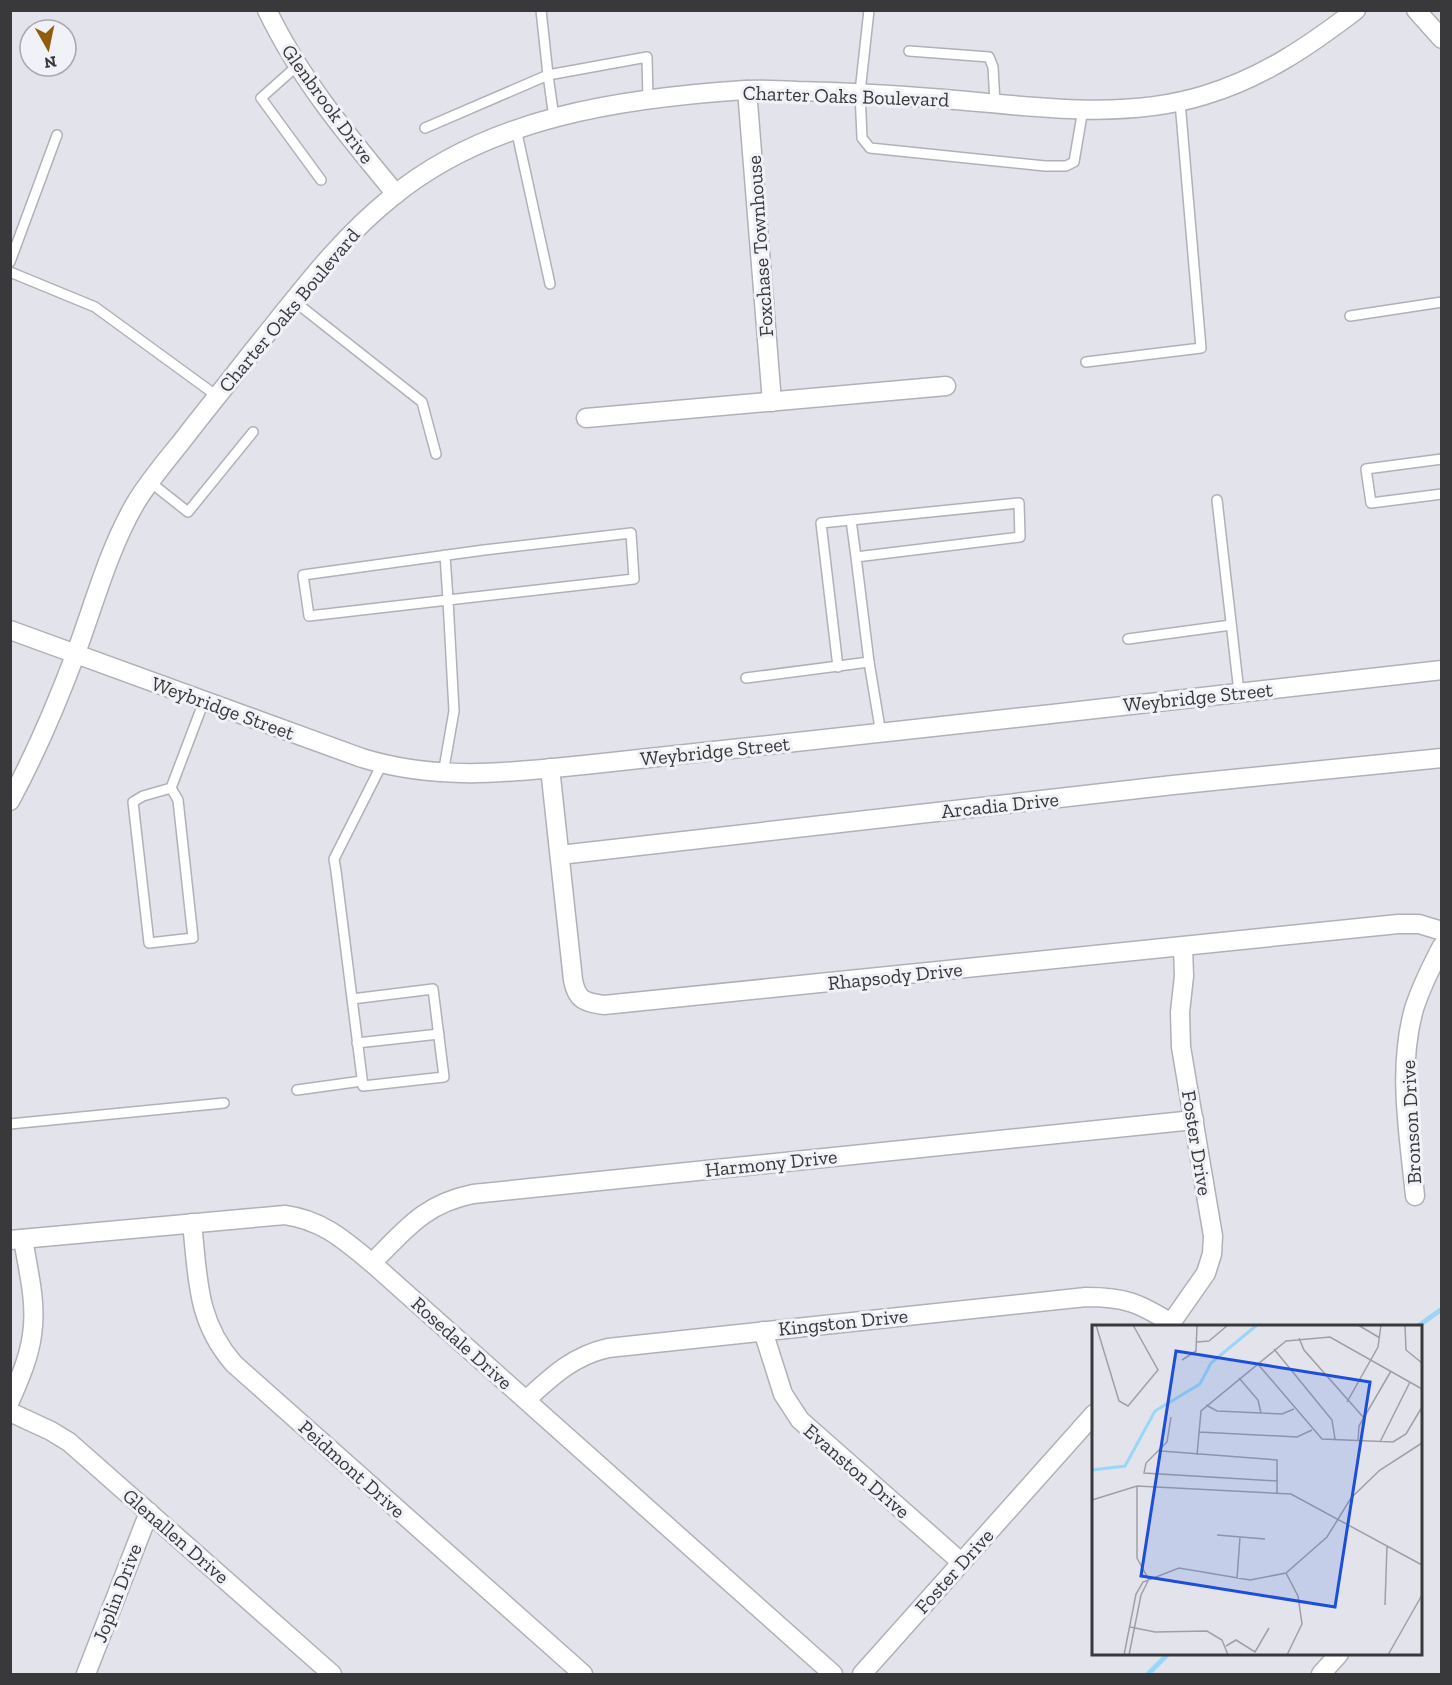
<svg xmlns="http://www.w3.org/2000/svg" width="1452" height="1685" font-family="'Zilla Slab',serif">
  <style>
    .lines { fill: none; stroke-linecap: round; stroke-linejoin: round }
    .stream { stroke: #9bd6f8; stroke-width: 5 }
    .service-casing { stroke: #b0b1b8; stroke-width: 12 }
    .minor-casing { stroke: #b0b1b8; stroke-width: 21 }
    .service { stroke: #fff; stroke-width: 9 }
    .minor { stroke: #fff; stroke-width: 18 }
    .labels { text-anchor: middle; dominant-baseline: central; stroke-width: 6; stroke-linejoin: round; paint-order: stroke }
    .street-label { font-size: 20px; fill: #39393c; stroke: #f1f1f8 }
    .inset-river { fill: none; stroke: #9bd6f8; stroke-width: 3 }
    .inset-road { fill: none; stroke: #9fa0a5; stroke-width: 1.5 }
    .view { fill: #1d4ed8; fill-opacity: 0.15; stroke: #1d4ed8; stroke-width: 3 }
    .inset-edge { fill: none; stroke: #39393c; stroke-width: 3 }
  </style>
  <rect width="100%" height="100%" fill="#e3e4eb"/>
  <g class="lines">
    <g class="stream">
      <polyline points="1418,1326 1442,1309"/>
      <polyline points="1148,1674 1168,1654"/>
    </g>
    <g class="service-casing">
      <g id="service">
        <polyline points="869,10 860,92 862,138 870,148 1045,166 1066,166 1074,162 1083,109"/>
        <polyline points="909,51 989,57 993,67 995,103"/>
        <polyline points="297,66 261,98 321,180"/>
        <polyline points="554,118 548,75 647,57 648,100"/>
        <polyline points="425,128 548,75 541,10"/>
        <polyline points="516,129 550,284"/>
        <polyline points="10,262 57,135"/>
        <polyline points="10,272 95,307 217,396"/>
        <polyline points="294,301 422,402 436,454"/>
        <polyline points="1350,316 1442,302"/>
        <polyline points="1086,362 1201,348 1180,102"/>
        <polyline points="1442,459 1366,469 1371,503 1442,494"/>
        <polyline points="150,482 188,512 253,432"/>
        <polyline points="1217,500 1239,692"/>
        <polyline points="856,557 851,520 1019,503 1020,537 856,557 869,662 881,734"/>
        <polyline points="1128,639 1231,625"/>
        <polyline points="838,667 821,523 851,520"/>
        <polyline points="746,678 869,662"/>
        <polyline points="443,774 454,711 448,600 309,616 303,575 484,550 631,533 634,579 448,600 445,555"/>
        <polyline points="171,788 143,796 133,802 149,943 193,938 178,800 171,788 204,701"/>
        <polyline points="352,999 433,989 444,1077 363,1086 336,871 334,859 382,764"/>
        <polyline points="357,1043 439,1034"/>
        <polyline points="297,1090 362,1081"/>
        <polyline points="10,1124 224,1103"/>
      </g>
    </g>
    <g class="minor-casing">
      <g id="minor">
        <path d="M 267,10 C 300,79 348,136 396,194"/>
        <polyline points="1416,10 1442,39"/>
        <polyline points="747,90 772,402"/>
        <polyline points="586,418 946,386"/>
        <path d="M 10,630 L 362,758 C 437,781 507,773 584,765 C 636,759 689,754 741,748 C 975,724 1208,695 1442,670"/>
        <path d="M 550,768 L 573,980 C 577,1001 585,1002 604,1005 L 1398,924 L 1419,924 L 1442,931"/>
        <path d="M 10,801 C 36,753 58,701 77,650 C 95,601 109,549 135,504 C 148,482 166,461 182,441 C 205,411 229,382 252,352 C 296,298 337,241 392,197 C 489,117 623,98 745,90 C 762,89 780,90 797,91 C 847,92 896,95 945,99 C 1030,106 1121,121 1205,95 C 1262,78 1309,46 1356,10"/>
        <polyline points="560,855 1173,785 1442,758"/>
        <path d="M 1415,1196 C 1409,1135 1397,1069 1414,1009 C 1421,987 1431,967 1442,946"/>
        <path d="M 192,1223 C 198,1277 196,1321 234,1364 L 583,1674"/>
        <path d="M 10,1240 L 285,1215 C 322,1220 344,1240 372,1263 L 833,1674"/>
        <path d="M 372,1263 C 406,1229 424,1204 473,1194 L 1194,1120"/>
        <polyline points="1169,1326 1206,1273 1212,1254 1213,1236 1181,1047 1180,1012 1184,976 1183,947"/>
        <polyline points="763,1331 783,1394 800,1420 961,1562"/>
        <path d="M 526,1400 C 552,1376 573,1356 608,1348 L 1086,1297 C 1125,1297 1139,1303 1171,1323"/>
        <path d="M 10,1401 C 19,1380 29,1358 32,1335 C 37,1303 28,1270 23,1239"/>
        <polyline points="10,1412 51,1431 69,1442 332,1674"/>
        <polyline points="86,1674 149,1512"/>
        <polyline points="862,1674 1094,1414"/>
        <polyline points="1321,1674 1339,1654"/>
      </g>
    </g>
    <use href="#service" class="service"/>
    <use href="#minor" class="minor"/>
  </g>
  <g class="labels">
    <g class="street-label">
      <text transform="translate(846 96) rotate(2)">Charter Oaks Boulevard</text>
      <text transform="translate(328 104) rotate(54)">Glenbrook Drive</text>
      <text transform="translate(760 246) rotate(-94)">Foxchase Townhouse</text>
      <text transform="translate(289 310) rotate(-50)">Charter Oaks Boulevard</text>
      <text transform="translate(1198 697) rotate(-6)">Weybridge Street</text>
      <text transform="translate(223 708) rotate(20)">Weybridge Street</text>
      <text transform="translate(715 751) rotate(-6)">Weybridge Street</text>
      <text transform="translate(1000 805) rotate(-6)">Arcadia Drive</text>
      <text transform="translate(895 976) rotate(-6)">Rhapsody Drive</text>
      <text transform="translate(1411 1122) rotate(-93)">Bronson Drive</text>
      <text transform="translate(1197 1143) rotate(81)">Foster Drive</text>
      <text transform="translate(771 1163) rotate(-6)">Harmony Drive</text>
      <text transform="translate(843 1322) rotate(-6)">Kingston Drive</text>
      <text transform="translate(462 1343) rotate(42)">Rosedale Drive</text>
      <text transform="translate(352 1469) rotate(42)">Peidmont Drive</text>
      <text transform="translate(857 1471) rotate(41)">Evanston Drive</text>
      <text transform="translate(176 1536) rotate(41)">Glenallen Drive</text>
      <text transform="translate(954 1571) rotate(-48)">Foster Drive</text>
      <text transform="translate(117 1593) rotate(-69)">Joplin Drive</text>
    </g>
  </g>
  <g transform="translate(1092 1325)">
    <rect width="330" height="330" fill="#e3e4eb"/>
    <path class="inset-river" d="M 0,145 L 33,141 L 63,86 L 108,59 L 119,38 L 165,0"/>
    <path class="inset-road" d="M 4,0 L 27,76 L 36,81 L 66,45 L 41,0M 266,0 L 288,13M 313,0 L 314,25 L 330,38M 207,13 L 212,25 L 272,93M 105,17 L 117,16 L 136,0M 182,24 L 240,95 L 243,114M 90,35 L 104,26 L 105,0M 165,38 L 230,114 L 301,117 L 314,109 L 330,82M 147,53 L 166,75 L 169,88M 255,77 L 286,22 L 289,0M 114,80 L 125,86 L 190,89 L 202,84M 79,92 L 75,117 L 54,138 L 52,148 L 186,156M 107,107 L 205,112 L 220,105M 266,116 L 267,101 L 299,46M 288,117 L 318,57M 69,126 L 185,135 L 185,168M 105,130 L 109,86 L 194,16 L 238,12 L 330,64M 45,161 L 45,233 L 57,255M 0,175 L 45,161 L 199,169 L 330,240M 125,210 L 173,214M 194,248 L 206,271 L 210,299 L 195,330M 145,254 L 148,212M 293,280 L 295,220M 38,302 L 63,307 L 115,306 L 130,315 L 136,330M 134,321 L 144,315 L 163,327 L 177,303M 32,330 L 44,269 L 51,257 L 87,243 L 158,255 L 194,248 L 235,212 L 259,173 L 288,145 L 330,118M 37,330 L 49,270 L 56,256M 296,330 L 330,270"/>
    <path class="view" d="M 84,26 L 278,57 L 243,282 L 49,251 Z"/>
    <rect width="330" height="330" class="inset-edge"/>
  </g>
  <rect width="1452" height="1685" fill="none" stroke="#39393c" stroke-width="24"/>
  <g transform="translate(48 48) rotate(171)"><circle r="28" fill="#f1f1f8" stroke="#a7a7ad" stroke-width="1.5"/>
  <path d="M0-4.5L10 22L0 15L-10 22Z" fill="#905c0d"/>
  <text y="-9" font-size="16" font-weight="bold" text-anchor="middle" fill="#39393c">N</text>
  </g>
</svg>
